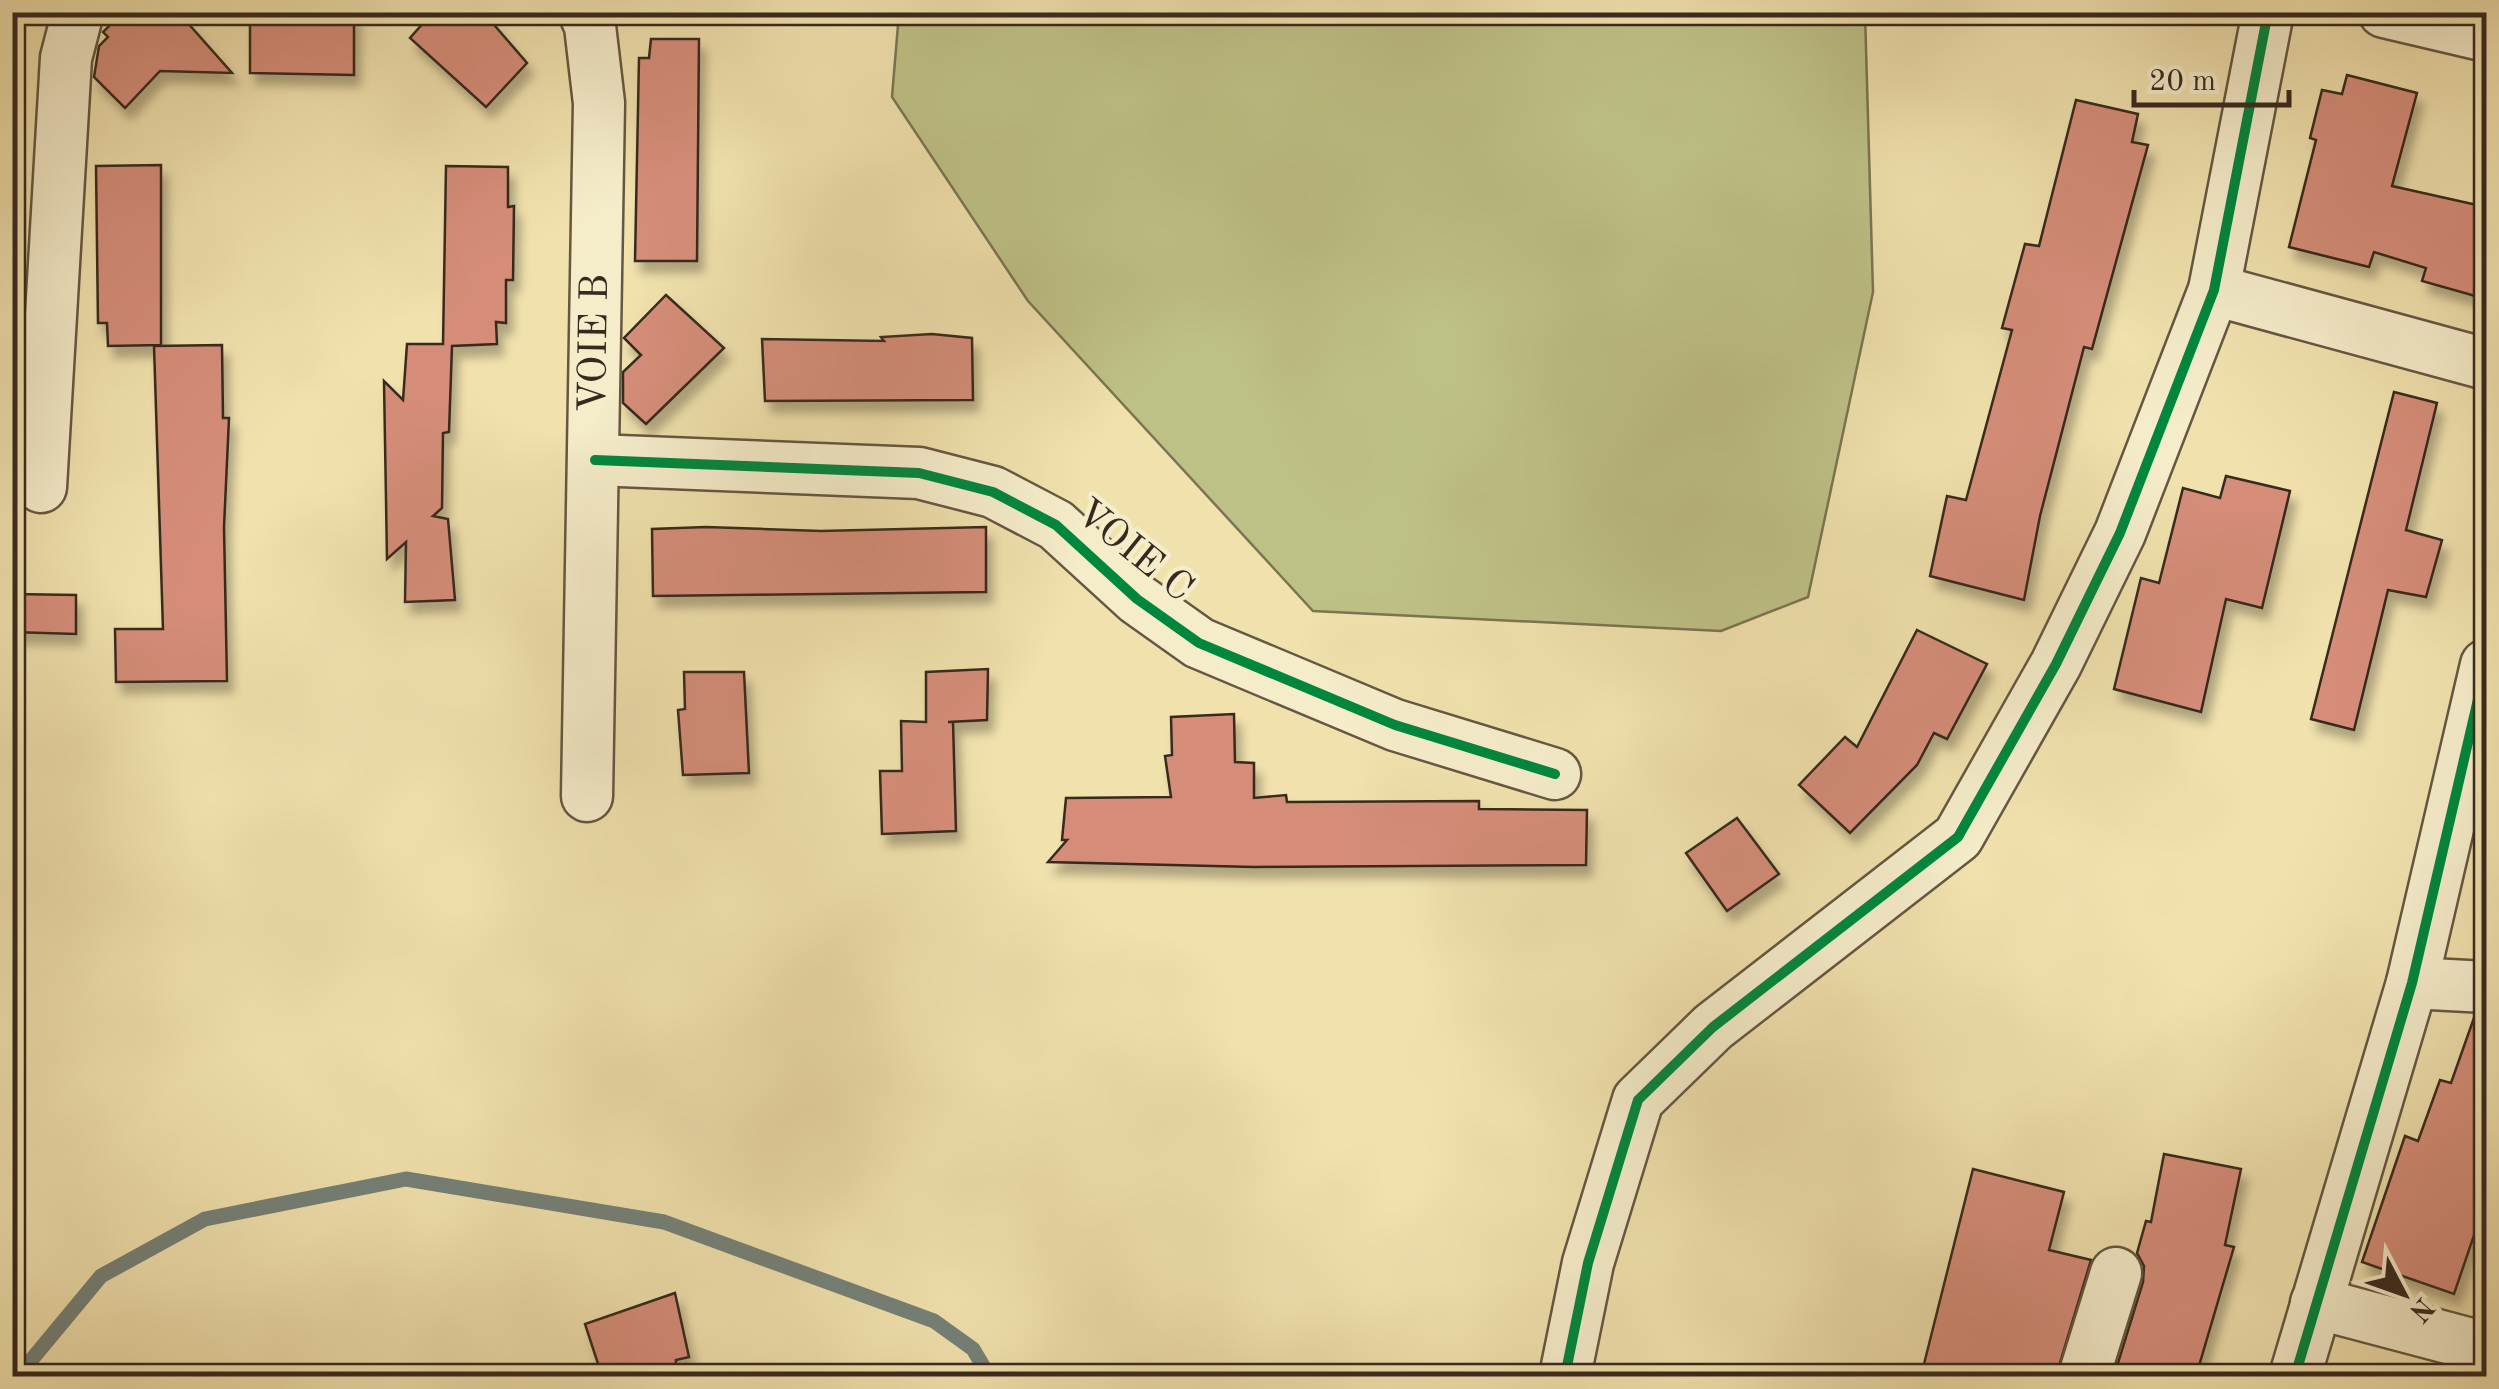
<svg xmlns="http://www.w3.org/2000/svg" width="2499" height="1389" font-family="'Old Standard TT',serif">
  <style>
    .green { fill: #bec186; stroke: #7a7552; stroke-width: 2.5 }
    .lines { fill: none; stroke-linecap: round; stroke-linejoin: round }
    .stream { stroke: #758178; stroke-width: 15 }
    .building { fill: #d58d79; stroke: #37291f; stroke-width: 2.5; filter: url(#shadow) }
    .street-casing { stroke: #655742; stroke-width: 55 }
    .street { stroke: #f5ecca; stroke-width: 50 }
    .cycleway-casing { stroke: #f5ecca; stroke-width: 16 }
    .cycleway { stroke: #00873e; stroke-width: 10 }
    .labels { text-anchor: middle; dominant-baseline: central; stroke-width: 9; stroke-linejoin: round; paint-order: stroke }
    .street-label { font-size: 40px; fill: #37291f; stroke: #f5ecca }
  </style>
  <defs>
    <filter id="shadow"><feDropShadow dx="6" dy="11" stdDeviation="5" flood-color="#0004"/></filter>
  </defs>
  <rect width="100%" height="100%" fill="#f0e1ad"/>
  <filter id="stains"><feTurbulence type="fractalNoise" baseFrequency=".002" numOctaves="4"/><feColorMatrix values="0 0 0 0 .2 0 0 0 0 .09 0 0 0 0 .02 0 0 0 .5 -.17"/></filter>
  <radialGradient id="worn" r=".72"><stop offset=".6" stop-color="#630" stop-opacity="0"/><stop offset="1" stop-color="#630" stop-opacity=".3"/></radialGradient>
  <polygon class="green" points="899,13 1865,13 1873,292 1808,597 1721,631 1313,611 1028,301 892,97"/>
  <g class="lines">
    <polyline class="stream" points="18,1376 101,1276 205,1219 406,1179 664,1222 934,1321 973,1349 989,1376"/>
  </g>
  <g class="building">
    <polygon points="123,12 178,12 232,73 160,71 125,108 94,77 99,46 108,37 103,32"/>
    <polygon points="250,12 354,12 354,75 250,73"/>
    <polygon points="433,12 483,12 527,63 486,107 410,38"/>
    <polygon points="651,39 699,39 697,261 635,261 639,58 649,58"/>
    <polygon points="2347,75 2417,93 2392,186 2486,207 2486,299 2422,281 2426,268 2374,252 2369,267 2289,247 2316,140 2310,138 2322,90 2342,94"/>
    <polygon points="2076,100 2138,114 2132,142 2148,145 2092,349 2084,347 2040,516 2024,600 1930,576 1947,496 1966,500 2012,330 2002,328 2025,244 2039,246"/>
    <polygon points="161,165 161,345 108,346 107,323 98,323 96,166"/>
    <polygon points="446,166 508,167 508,207 514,206 513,280 506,280 506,323 496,322 497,344 452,346 449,432 443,433 442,508 433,516 448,519 455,600 405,602 406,542 387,559 384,381 403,400 407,344 443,344"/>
    <polygon points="666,295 724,348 646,424 623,403 623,372 641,355 624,338"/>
    <polygon points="932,334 972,338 973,400 765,401 762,339 884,341 881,337"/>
    <polygon points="222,345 223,418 229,418 224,527 227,681 116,682 115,629 163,629 154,346"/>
    <polygon points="2394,392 2437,403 2406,530 2442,540 2426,597 2388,590 2354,730 2311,719"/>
    <polygon points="2226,476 2290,491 2262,608 2226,599 2201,712 2114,689 2141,578 2159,583 2183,488 2220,498"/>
    <polygon points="706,527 821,531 986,527 986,592 653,596 652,529"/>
    <polygon points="12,594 76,595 76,634 12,632"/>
    <polygon points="1917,630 1987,664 1947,739 1934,733 1917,765 1850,833 1799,785 1845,737 1857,747"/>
    <polygon points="988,669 987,720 948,722 953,722 956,831 882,834 880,771 902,771 901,721 926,722 926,672"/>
    <polygon points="684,672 744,672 749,773 683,775 678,710 685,709"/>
    <polygon points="1234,714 1235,762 1254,763 1254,798 1286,795 1287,802 1479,801 1479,809 1587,810 1586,865 1254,867 1048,862 1067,840 1062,840 1066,798 1171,797 1165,756 1172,755 1171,717"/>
    <polygon points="1737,818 1779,874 1727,911 1686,853"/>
    <polygon points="2475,1015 2486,1015 2486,1200 2454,1294 2362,1262 2405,1136 2418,1141 2440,1080 2451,1083"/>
    <polygon points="2164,1154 2241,1169 2225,1245 2234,1247 2196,1376 2114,1376 2143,1282 2144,1266 2137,1253 2146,1221 2151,1222"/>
    <polygon points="1973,1169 2064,1192 2049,1250 2091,1260 2056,1376 1921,1376"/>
    <polygon points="675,1293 689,1357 676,1360 675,1376 602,1376 585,1324"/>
  </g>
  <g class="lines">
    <g class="street-casing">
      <g id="street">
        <polyline points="584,12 590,26 599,103 587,796"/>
        <polyline points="2384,12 2486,36"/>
        <polyline points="2214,290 2486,364"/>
        <polyline points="595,460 919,473 993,492 1056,525 1137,599 1199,643 1395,725 1555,774"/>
        <polyline points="41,487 66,58 78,12"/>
        <polyline points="2412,983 2486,987"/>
        <polyline points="2316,1303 2486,1348"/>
        <polyline points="1565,1376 1588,1263 1638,1100 1713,1027 1958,837 2056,664 2120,533 2214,290 2268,12"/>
        <polyline points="2084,1376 2116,1273"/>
        <polyline points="2295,1376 2412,983 2486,665"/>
      </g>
    </g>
    <use href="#street" class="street"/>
    <g class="cycleway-casing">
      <g id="cycleway">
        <polyline points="595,460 919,473 993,492 1056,525 1137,599 1199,643 1395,725 1555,774"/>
        <polyline points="1565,1376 1588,1263 1638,1100 1713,1027 1958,837 2056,664 2120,533 2214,290 2268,12"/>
        <polyline points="2295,1376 2412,983 2486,665"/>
      </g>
    </g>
    <use href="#cycleway" class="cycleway"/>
  </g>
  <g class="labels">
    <g class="street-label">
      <text transform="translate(596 343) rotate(-89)">VOIE B</text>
      <text transform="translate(1133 552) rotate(39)">VOIE C</text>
    </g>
  </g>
  <rect width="2499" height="1389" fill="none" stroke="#f0e1ad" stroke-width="50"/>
  <rect x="15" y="15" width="2469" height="1359" fill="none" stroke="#37291f" stroke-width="5"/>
  <rect x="25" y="25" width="2449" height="1339" fill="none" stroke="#37291f" stroke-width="2.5"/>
  <g transform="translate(2404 1294) rotate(131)" stroke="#f5ecca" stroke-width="8" paint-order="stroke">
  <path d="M0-8L18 38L0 25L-18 38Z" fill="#37291f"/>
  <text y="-15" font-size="28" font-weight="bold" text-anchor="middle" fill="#37291f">N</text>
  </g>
  <path d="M2134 90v15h155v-15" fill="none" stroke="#37291f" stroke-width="5"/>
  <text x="2149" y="90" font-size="30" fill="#37291f" stroke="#f5ecca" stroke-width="8" paint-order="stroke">20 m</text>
  <rect width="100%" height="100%" filter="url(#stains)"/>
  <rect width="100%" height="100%" fill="url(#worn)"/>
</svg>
